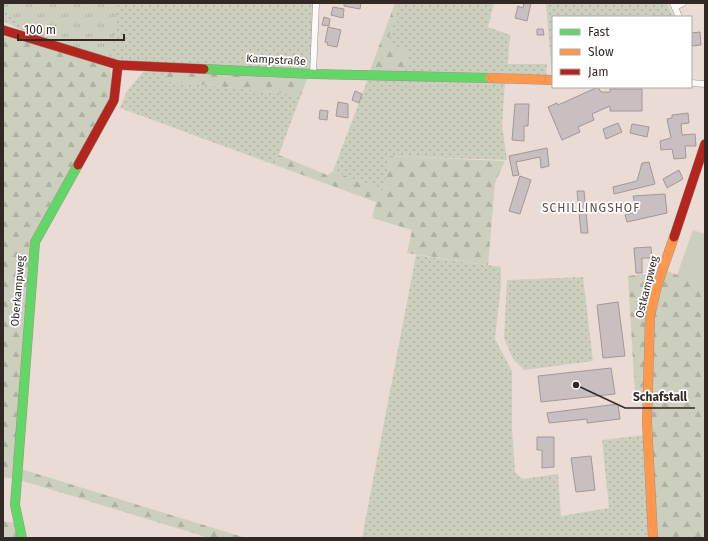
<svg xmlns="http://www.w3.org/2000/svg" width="708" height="541" font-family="'Fira Sans',sans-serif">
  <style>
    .grass { fill: url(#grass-dots) }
    .forest { fill: url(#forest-firs) }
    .park { fill: url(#park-tufts) }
    .pitch { fill: #cccebe }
    .building { fill: #c9bec0; stroke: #a29898 }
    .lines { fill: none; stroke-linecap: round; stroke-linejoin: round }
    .street-casing { stroke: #9e938e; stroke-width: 7 }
    .fast-casing { stroke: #9e938e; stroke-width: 10 }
    .slow-casing { stroke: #9e938e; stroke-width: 10 }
    .jam-casing { stroke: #9e938e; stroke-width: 10 }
    .street { stroke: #fcfaf9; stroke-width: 6 }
    .fast { stroke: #63d668; stroke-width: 9 }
    .slow { stroke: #ff974d; stroke-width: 9 }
    .jam { stroke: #b3261e; stroke-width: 9 }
    .labels { text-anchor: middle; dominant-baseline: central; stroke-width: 3.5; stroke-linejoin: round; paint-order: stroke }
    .street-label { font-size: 11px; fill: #322924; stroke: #fff }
    .neighbourhood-label { font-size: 12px; letter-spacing: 1px; fill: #624d43; stroke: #fff }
    .leader { fill: none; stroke: #322924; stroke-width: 1.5 }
    .callout-dot { fill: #322924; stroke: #fff; stroke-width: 1.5 }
    .callout-label { font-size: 12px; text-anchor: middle; font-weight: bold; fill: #322924; stroke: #fff; stroke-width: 3.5; stroke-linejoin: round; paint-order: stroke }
  </style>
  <defs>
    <pattern id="grass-dots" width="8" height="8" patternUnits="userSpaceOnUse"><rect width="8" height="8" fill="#cccebe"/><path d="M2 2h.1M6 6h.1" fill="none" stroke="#b0b1a3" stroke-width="1.8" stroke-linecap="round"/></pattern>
    <pattern id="forest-firs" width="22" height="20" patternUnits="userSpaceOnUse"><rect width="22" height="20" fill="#cccebe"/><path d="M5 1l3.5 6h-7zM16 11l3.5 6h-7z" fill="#b0b1a3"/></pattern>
    <pattern id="park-tufts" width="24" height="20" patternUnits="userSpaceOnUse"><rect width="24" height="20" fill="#cccebe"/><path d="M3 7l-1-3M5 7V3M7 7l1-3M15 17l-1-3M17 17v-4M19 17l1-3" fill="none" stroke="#b0b1a3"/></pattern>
  </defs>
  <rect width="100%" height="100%" fill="#eadcd5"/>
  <g class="grass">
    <polygon points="3,3 315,3 313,71 111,61 19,29 3,21"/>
    <polygon points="399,3 494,3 488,27 510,35 508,64 547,64 546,75 405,73 387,44"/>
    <polygon points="546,3 667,3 674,17 652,17 652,15 553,17 552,76"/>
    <polygon points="165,70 167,81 301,95 275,165 120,108 127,91 143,72"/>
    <polygon points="368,79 505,82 502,125 507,160 390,156 384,191 333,171"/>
    <polygon points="416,255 501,267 501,286 495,339 512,371 512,428 515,472 523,479 558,474 561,516 609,508 602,440 644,435 650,538 362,538"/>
    <polygon points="583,277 593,361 524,370 513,359 504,338 507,280"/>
  </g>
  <g class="forest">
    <polygon points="395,3 399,3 387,44 409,49 405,73 369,73"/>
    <polygon points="3,33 111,68 112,97 30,240 13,479 3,477"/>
    <polygon points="165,70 308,77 301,95 167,81"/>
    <polygon points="279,155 327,175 333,171 384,191 390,156 505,161 495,183 488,265 407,253 412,230 372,218 376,202 275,165"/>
    <polygon points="664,270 705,285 705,538 656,538 650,421 652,317"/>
    <polygon points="642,274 657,278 643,397 635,395 628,276"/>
    <polygon points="21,469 246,538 209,538 20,480"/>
    <polygon points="3,521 15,523 19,538 3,538"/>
  </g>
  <polygon class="park" points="3,3 118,3 111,61 100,54 29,34 3,9"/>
  <polygon class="pitch" points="693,230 705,234 705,285 677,275"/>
  <g class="building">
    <polygon points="344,3 361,3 360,9 344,6"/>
    <polygon points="524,3 531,3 527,21 515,18 518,6 523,8"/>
    <polygon points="333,7 344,9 343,18 331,15"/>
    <polygon points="324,17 330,19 329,26 322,25"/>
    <polygon points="328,27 341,30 337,47 327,45 328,43 325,42"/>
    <polygon points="537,29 543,29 544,35 537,35"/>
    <polygon points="700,32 701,45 692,46 691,33"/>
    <polygon points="598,87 601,92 610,92 610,89 642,89 642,111 610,111 610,106 592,114 594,120 578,127 580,132 562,140 548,107 557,103 558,105"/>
    <polygon points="355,91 362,94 359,103 352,100"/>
    <polygon points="338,102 348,104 348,118 336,116"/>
    <polygon points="515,104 529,104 528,126 524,126 524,141 512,140"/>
    <polygon points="320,110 328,111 327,120 319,119"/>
    <polygon points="688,113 689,123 681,124 682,135 695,134 696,146 685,146 686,158 674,159 672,149 661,150 660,141 671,138 667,119 672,118 672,115"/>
    <polygon points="618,123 622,132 606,139 603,129"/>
    <polygon points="632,124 649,127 647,137 630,133"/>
    <polygon points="547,148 549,166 541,168 540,157 516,162 519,175 513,176 509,156"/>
    <polygon points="649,162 655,184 614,194 613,187 637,181 642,163"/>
    <polygon points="679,170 683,179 667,188 663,179"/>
    <polygon points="520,176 531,180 520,214 509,211"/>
    <polygon points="577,191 584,191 588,233 581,233"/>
    <polygon points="665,194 667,213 627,222 625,215 637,212 633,196"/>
    <polygon points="651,247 652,258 642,258 642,273 636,273 634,248"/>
    <polygon points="618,302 625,356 603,358 597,305"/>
    <polygon points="611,368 615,394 541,402 538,376"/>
    <polygon points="618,404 620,419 587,423 587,419 549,423 547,413"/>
    <polygon points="537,437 554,437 554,467 542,468 542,450 537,450"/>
    <polygon points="591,456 595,490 576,492 571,458"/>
  </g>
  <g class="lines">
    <g class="street-casing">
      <g id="street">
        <polyline points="673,3 679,17"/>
        <polyline points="675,7 683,3"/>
        <polyline points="313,74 316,3"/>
        <polyline points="691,83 705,84"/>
      </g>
    </g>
    <g class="fast-casing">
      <g id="fast">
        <polyline points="204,69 313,74 490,78"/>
        <polyline points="22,538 15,505 35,242 78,165"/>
      </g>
    </g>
    <g class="slow-casing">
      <g id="slow">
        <polyline points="490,78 553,80"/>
        <polyline points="653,538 647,422 650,316 657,286 674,237"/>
      </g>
    </g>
    <g class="jam-casing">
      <g id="jam">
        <polyline points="3,30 118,65 204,69"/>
        <polyline points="78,165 114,100 118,65"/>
        <polyline points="674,237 705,144"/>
      </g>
    </g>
    <use href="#street" class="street"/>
    <use href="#fast" class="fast"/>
    <use href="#slow" class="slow"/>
    <use href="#jam" class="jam"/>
  </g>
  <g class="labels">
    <g class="street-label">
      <text transform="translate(276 60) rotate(3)">Kampstraße</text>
      <text transform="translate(647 287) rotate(-76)">Ostkampweg</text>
      <text transform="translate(18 291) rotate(-85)">Oberkampweg</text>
    </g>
    <g class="neighbourhood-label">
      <text x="591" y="208">SCHILLINGSHOF</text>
    </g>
  </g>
  <path class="leader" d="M576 385L625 408H695"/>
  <circle class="callout-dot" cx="576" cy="385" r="4"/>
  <g class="callout-label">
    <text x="660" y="401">Schafstall</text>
  </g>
  <rect width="708" height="541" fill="none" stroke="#322924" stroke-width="8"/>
  <rect x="552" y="16" width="140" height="72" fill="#ffffff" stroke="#ada9a7"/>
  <rect x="560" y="29" width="20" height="6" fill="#63d668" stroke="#ada9a7"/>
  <text x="588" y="36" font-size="12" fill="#322924">Fast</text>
  <rect x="560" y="49" width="20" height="6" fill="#ff974d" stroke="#ada9a7"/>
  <text x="588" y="56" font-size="12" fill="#322924">Slow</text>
  <rect x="560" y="69" width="20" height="6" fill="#b3261e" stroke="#ada9a7"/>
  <text x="588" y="76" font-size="12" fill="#322924">Jam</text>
  <path d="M18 34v6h106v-6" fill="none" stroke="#322924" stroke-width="2"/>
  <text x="24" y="34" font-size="12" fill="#322924" stroke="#ffffff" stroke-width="3" paint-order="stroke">100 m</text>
</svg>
